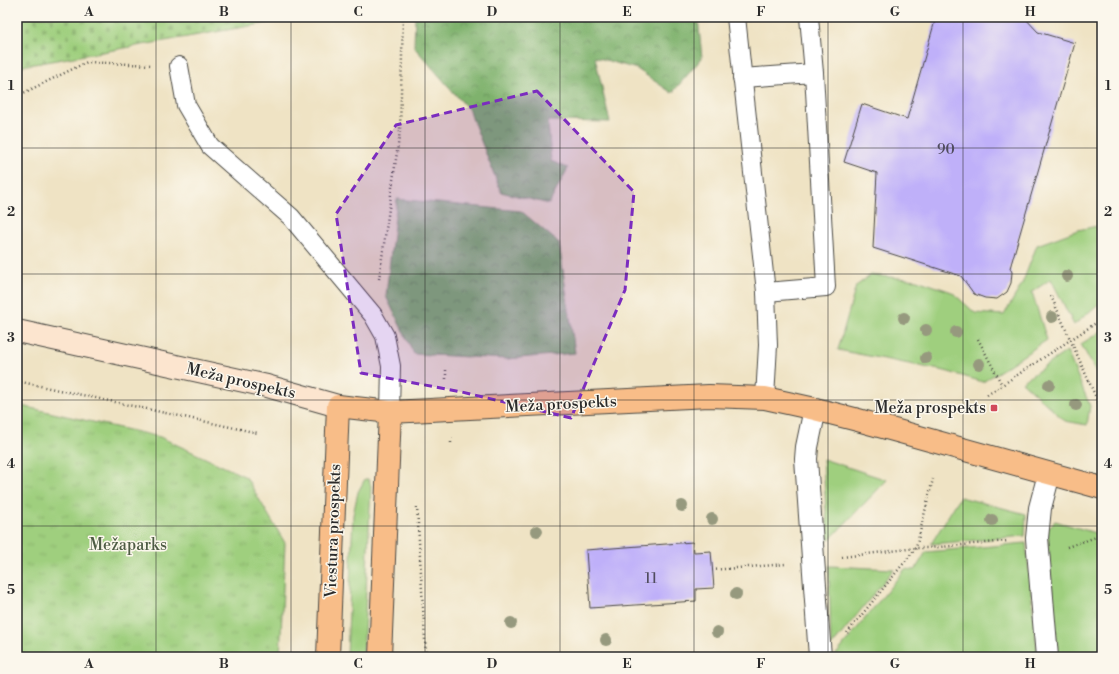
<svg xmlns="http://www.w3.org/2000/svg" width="1119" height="674" font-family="'Libre Bodoni',serif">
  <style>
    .grass { fill: #9fcf7e; stroke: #657d54 }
    .forest { fill: url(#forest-crowns); stroke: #556e4c }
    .cemetery { fill: url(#cemetery-stones); stroke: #657d54 }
    .park { fill: url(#park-tufts); stroke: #657d54 }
    .building { fill: #bfb0f9 }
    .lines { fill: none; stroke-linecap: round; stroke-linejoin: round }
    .lane-casing { stroke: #484742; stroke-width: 20 }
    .street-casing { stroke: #484742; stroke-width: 24 }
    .secondary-casing { stroke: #484742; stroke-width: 24 }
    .primary-casing { stroke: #484742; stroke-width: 24 }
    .path { stroke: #484742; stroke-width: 2.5; stroke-dasharray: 1 3; stroke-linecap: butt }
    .lane { stroke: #fff; stroke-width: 18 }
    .street { stroke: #fff; stroke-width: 22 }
    .secondary { stroke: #fce5cf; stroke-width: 22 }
    .primary { stroke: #f8bd88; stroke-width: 22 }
    .tree { fill: #96997e }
    .marked { fill: #7b2cbf; fill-opacity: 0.2; stroke: #7b2cbf; stroke-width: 3; stroke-dasharray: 8 5; stroke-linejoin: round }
    .grid { fill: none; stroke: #2b2b2b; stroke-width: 1; stroke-opacity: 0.55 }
    .poi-dot { fill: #d1495b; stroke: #fbf7ec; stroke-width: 1.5 }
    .labels { text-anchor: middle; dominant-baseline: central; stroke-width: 3; stroke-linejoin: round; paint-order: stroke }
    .number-label { font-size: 14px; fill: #504c5e }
    .street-label { font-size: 16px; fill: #2b2b2b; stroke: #fbf7ec }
    .poi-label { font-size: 16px; fill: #2b2b2b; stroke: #fbf7ec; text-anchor: end }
    .park-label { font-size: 16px; fill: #4e5c44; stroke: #fbf7ec }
    .neatline { fill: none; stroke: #2b2b2b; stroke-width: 1.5 }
    .grid-label { font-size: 13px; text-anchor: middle; font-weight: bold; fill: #2b2b2b }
  </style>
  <defs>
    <pattern id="forest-crowns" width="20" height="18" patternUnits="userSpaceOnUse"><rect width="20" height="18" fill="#7fb26d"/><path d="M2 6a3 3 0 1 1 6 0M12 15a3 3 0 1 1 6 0" fill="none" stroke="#68915a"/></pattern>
    <pattern id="cemetery-stones" width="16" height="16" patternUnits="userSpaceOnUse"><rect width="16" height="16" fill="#9fcf7e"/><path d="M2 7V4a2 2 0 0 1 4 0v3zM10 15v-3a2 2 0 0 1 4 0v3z" fill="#89b26d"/></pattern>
    <pattern id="park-tufts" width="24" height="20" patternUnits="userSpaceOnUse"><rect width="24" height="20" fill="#9fcf7e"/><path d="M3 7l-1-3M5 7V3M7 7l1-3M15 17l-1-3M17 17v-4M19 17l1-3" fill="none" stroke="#89b26d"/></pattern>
  </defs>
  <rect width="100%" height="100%" fill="#fbf7ec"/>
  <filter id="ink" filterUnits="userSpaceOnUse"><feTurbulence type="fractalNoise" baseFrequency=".025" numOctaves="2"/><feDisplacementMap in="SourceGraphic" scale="8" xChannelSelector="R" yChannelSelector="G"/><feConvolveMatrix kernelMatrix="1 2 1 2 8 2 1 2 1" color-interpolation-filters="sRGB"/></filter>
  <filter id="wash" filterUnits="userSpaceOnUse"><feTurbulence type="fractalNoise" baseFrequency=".012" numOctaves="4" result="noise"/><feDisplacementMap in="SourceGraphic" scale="16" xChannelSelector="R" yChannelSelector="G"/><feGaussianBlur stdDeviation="0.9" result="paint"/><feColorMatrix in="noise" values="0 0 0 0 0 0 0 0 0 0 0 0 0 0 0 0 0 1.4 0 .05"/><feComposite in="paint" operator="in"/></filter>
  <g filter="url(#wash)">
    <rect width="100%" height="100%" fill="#efe3c4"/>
    <g class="grass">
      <polygon points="1102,225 1102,301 1074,325 1051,279 1032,292 1047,340 983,382 945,371 838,350 856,286 871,275 917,280 952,292 975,313 1004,315 1022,284 1037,245 1078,230"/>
      <polygon points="1102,331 1102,383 1081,344"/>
      <polygon points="1067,351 1090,406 1087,425 1065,421 1022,382"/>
      <polygon points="823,459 887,480 828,541"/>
      <polygon points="365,479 368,479 371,486 363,657 347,657 353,515 358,492"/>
      <polygon points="960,497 1026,514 1025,536 931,544"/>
      <polygon points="1055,521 1102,535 1102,657 1058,657 1048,546 1048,528"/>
      <polygon points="1026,543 1038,657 834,657 905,569 915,570 926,552"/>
      <polygon points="829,566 894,569 831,647"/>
    </g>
    <g class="forest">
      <polygon points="415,17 698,17 702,58 672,93 637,69 595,57 610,122 548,121 551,161 568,168 549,204 501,192 469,110 414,47"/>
      <polygon points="397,199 521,211 559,243 575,353 507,359 414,354 386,296"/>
    </g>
    <polygon class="cemetery" points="17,17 301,17 17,67"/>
    <polygon class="park" points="17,405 160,437 246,477 285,543 280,657 17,657"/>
    <g id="blocks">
      <g class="building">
        <polygon points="936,17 1024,17 1038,32 1075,43 1010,268 1012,272 1011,283 1007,292 997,299 985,298 974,294 961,276 873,248 877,173 844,162 862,104 907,119"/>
        <polygon points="693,542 694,552 711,551 714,588 696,589 696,601 590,608 586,550"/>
      </g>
    </g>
  </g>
  <g filter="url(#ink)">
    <use href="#blocks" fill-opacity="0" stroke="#484742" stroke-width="1"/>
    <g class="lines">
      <g class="lane-casing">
        <g id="lane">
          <polyline points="736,17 766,292 768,345 765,398"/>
          <polyline points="179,66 186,105 210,146 291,217 373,315 385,336 391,366 390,412"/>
          <polyline points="742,78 814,73"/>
          <polyline points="766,292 826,287 814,73 809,17"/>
        </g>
      </g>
      <g class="street-casing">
        <g id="street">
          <polyline points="815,409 807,447 806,459 820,657"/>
          <polyline points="1047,657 1037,538 1040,508 1049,474"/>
        </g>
      </g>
      <g class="secondary-casing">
        <polyline id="secondary" points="17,331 267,386 338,406"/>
      </g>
      <g class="primary-casing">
        <g id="primary">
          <polyline points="328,657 338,406 390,412 709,396 765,398 815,409 858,420 1102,488"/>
          <polyline points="380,657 390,412"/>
        </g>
      </g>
      <g class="path">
        <polyline points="17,96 87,62 152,65"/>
        <polyline points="379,279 400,131 403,17"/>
        <polyline points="1051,296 1102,411"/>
        <polyline points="978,339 1002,385"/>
        <polyline points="446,370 446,381"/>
        <polyline points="17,381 258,433"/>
        <polyline points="987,395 1102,319"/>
        <polyline points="451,438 451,445"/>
        <polyline points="417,507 426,657"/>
        <polyline points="1067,547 1102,535"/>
        <polyline points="842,557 916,548 928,548 1008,541"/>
        <polyline points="712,570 786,564"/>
        <polyline points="847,633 916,548 933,479"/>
      </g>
      <use href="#lane" class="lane"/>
      <use href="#street" class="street"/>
      <use href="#secondary" class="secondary"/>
      <use href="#primary" class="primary"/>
    </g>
    <g class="tree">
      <circle cx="1067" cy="276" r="6"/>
      <circle cx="1052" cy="317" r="6"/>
      <circle cx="904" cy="318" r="6"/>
      <circle cx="926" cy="330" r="6"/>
      <circle cx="956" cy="332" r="6"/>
      <circle cx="926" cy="358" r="6"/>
      <circle cx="979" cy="364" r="6"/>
      <circle cx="1049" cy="385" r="6"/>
      <circle cx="1076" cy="405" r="6"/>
      <circle cx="682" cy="506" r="6"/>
      <circle cx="712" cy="519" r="6"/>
      <circle cx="992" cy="520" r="6"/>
      <circle cx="537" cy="531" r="6"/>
      <circle cx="736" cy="594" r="6"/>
      <circle cx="511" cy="623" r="6"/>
      <circle cx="717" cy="632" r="6"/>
      <circle cx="606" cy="640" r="6"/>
    </g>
  </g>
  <path class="marked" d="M 537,91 L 634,192 L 625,290 L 571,418 L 462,392 L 361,373 L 336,214 L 396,125 Z"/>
  <path class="grid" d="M 156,17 L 156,657M 291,17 L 291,657M 425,17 L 425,657M 560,17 L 560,657M 694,17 L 694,657M 828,17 L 828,657M 963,17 L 963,657M 17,148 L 1102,148M 17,274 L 1102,274M 17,400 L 1102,400M 17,526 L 1102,526"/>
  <rect class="poi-dot" x="990" y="404" width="8" height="8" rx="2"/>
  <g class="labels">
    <g class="number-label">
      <text x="946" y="150">90</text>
      <text x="651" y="579">11</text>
    </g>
    <g class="street-label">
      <text transform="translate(241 381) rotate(13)">Meža prospekts</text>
      <text transform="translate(561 404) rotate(-3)">Meža prospekts</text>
      <text transform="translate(333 531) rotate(-88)">Viestura prospekts</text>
    </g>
    <g class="poi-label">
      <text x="986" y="408">Meža prospekts</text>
    </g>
    <g class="park-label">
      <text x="128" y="545">Mežaparks</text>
    </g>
  </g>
  <rect width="1119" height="674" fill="none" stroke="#fbf7ec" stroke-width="44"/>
  <rect x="22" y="22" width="1075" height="630" class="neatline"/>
  <g class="grid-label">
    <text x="89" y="16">A</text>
    <text x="224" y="16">B</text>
    <text x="358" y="16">C</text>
    <text x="492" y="16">D</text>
    <text x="627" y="16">E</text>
    <text x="761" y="16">F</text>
    <text x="895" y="16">G</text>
    <text x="1030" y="16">H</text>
    <text x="11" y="90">1</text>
    <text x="1108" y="90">1</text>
    <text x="11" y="216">2</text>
    <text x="1108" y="216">2</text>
    <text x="11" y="342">3</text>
    <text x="1108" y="342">3</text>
    <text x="11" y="468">4</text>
    <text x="1108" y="468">4</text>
    <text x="11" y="594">5</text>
    <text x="1108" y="594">5</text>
    <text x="89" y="668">A</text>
    <text x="224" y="668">B</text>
    <text x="358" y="668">C</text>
    <text x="492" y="668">D</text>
    <text x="627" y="668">E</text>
    <text x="761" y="668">F</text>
    <text x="895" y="668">G</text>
    <text x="1030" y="668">H</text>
  </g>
</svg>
